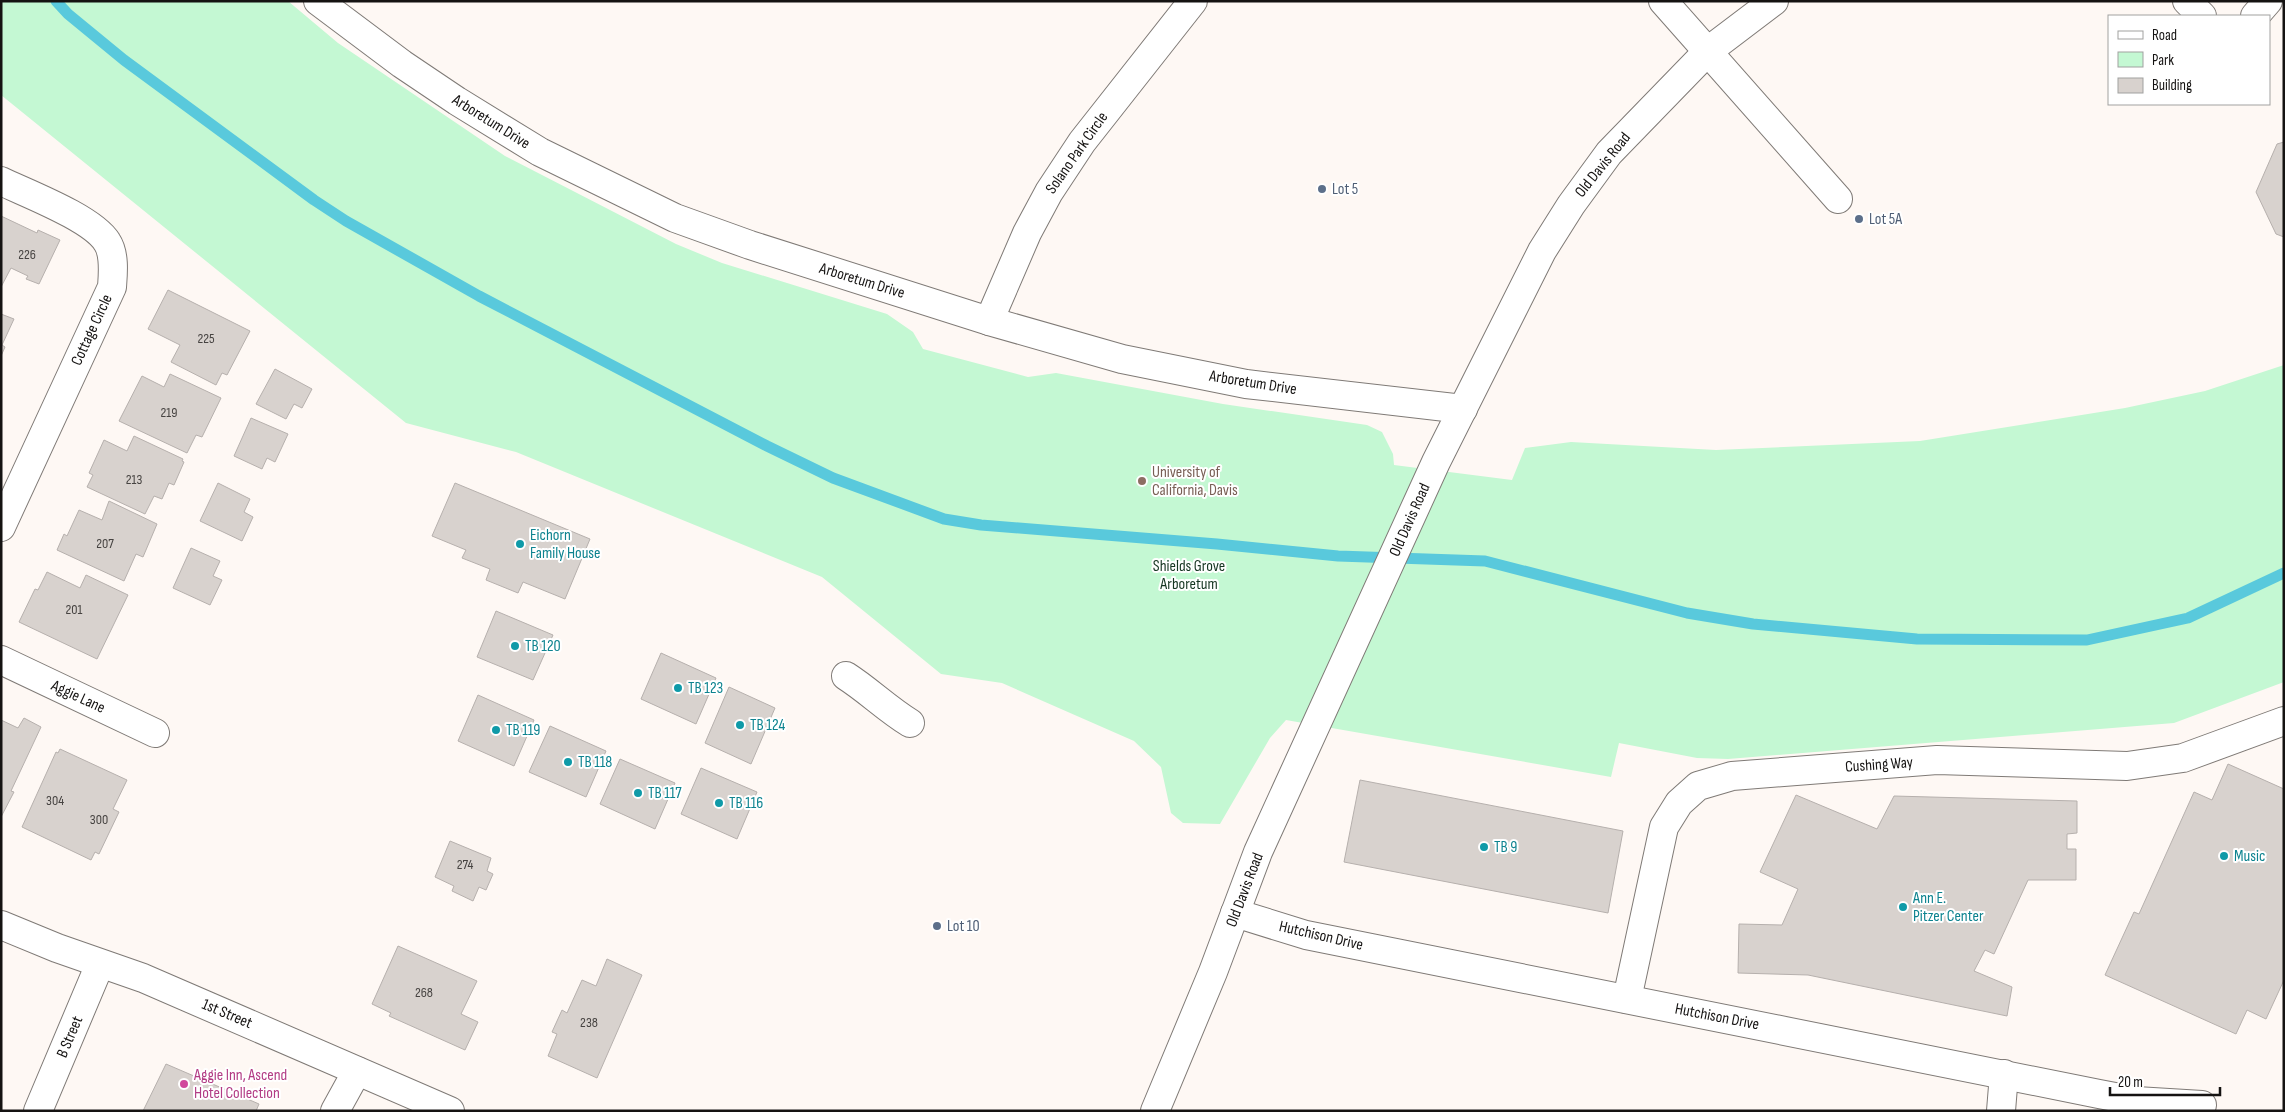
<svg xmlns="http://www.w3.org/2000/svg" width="2285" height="1112" font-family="'Sofia Sans Condensed',sans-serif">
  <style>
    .green { fill: #c4f8d3 }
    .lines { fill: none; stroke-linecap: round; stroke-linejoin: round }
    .stream { stroke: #59c9dc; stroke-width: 11 }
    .building { fill: #d8d2ce; stroke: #b6b0ad }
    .minor-casing { stroke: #7f7a76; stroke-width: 30 }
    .minor { stroke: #fff; stroke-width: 28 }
    .service-dot { fill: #5c6f8a; stroke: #fff; stroke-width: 2 }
    .education-dot { fill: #8d6e63; stroke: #fff; stroke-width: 2 }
    .culture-dot { fill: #0f9aa8; stroke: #fff; stroke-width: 2 }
    .hotel-dot { fill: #d1479c; stroke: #fff; stroke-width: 2 }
    .labels { text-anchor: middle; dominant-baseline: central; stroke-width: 4; stroke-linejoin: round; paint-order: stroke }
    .number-label { font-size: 14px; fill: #464341 }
    .street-label { font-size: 16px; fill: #151312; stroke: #fff }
    .service-label { font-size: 16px; fill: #4e5e75; stroke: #fff; text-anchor: start }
    .education-label { font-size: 16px; fill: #785e54; stroke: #fff; text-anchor: start }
    .culture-label { font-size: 16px; fill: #0d838f; stroke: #fff; text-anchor: start }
    .park-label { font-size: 16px; fill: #153521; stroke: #fff }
    .hotel-label { font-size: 16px; fill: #b23c85; stroke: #fff; text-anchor: start }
  </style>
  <rect width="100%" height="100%" fill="#fef8f4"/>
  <polygon class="green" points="1,1 288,1 338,43 505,156 676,244 722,263 887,314 913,332 923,349 1028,377 1056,373 1223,404 1367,425 1382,432 1393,454 1394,465 1512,480 1525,448 1571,442 1716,450 1920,441 2125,408 2205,391 2284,365 2284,682 2174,723 1728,759 1697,758 1619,743 1611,777 1286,720 1270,738 1220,824 1183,823 1171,813 1161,767 1134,741 1002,683 941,674 822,577 516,452 406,423 1,95"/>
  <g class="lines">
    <polyline class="stream" points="56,1 68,14 124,60 314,200 346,221 479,296 767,446 833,478 944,519 981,525 1217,544 1338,556 1485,561 1687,613 1753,624 1917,639 2087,640 2188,618 2284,573"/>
  </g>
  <g class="building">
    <polygon points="2284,142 2284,237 2276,234 2256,192 2277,144"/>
    <polygon points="1,216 37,233 38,230 60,240 39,284 26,279 28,276 11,268 1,287"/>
    <polygon points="168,290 250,331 227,375 222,373 216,385 171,362 180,345 148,329"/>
    <polygon points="1,314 14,319 2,345 5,347 1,356"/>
    <polygon points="275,369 312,389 302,408 294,404 286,419 256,404"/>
    <polygon points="170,374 221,398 202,437 196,435 187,453 119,421 142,376 164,387"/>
    <polygon points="251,418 288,434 275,462 267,458 262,469 234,456"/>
    <polygon points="134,436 183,459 182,461 184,462 174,485 169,483 162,499 154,496 145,514 87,487 93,475 89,473 104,440 127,451"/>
    <polygon points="218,483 250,499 244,512 253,517 242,541 200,521"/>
    <polygon points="455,483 590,539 565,599 523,582 518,593 486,580 490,569 462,558 466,550 432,536"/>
    <polygon points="109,501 157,524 143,557 136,554 124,581 57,550 64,534 67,536 79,510 102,520"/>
    <polygon points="191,548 220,561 213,576 222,580 210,605 173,588"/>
    <polygon points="47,572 80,588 86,575 128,595 97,659 19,622 35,589 38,590"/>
    <polygon points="496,611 553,635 533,680 477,657"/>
    <polygon points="661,653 716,678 696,724 641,699"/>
    <polygon points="729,687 775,708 751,764 705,743"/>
    <polygon points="478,695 534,720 514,766 458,741"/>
    <polygon points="24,718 41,727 11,791 14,792 1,817 1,720 18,728"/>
    <polygon points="550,726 606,751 586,797 529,772"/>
    <polygon points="60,749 127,780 113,809 119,812 99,854 95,852 91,860 22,827 56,752 58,753"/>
    <polygon points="620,759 675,783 655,829 600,804"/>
    <polygon points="2228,764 2284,789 2284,980 2266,1019 2247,1010 2236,1034 2105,975 2134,912 2139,914 2194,792 2212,800"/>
    <polygon points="701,768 757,792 737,839 681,814"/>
    <polygon points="1360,780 1623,831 1608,913 1344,862"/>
    <polygon points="1796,795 1877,829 1894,796 2077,801 2077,833 2067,834 2067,849 2076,849 2076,880 2028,880 1994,954 1985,950 1974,971 2012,987 2007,1016 1808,975 1738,973 1739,924 1782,925 1798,889 1760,872"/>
    <polygon points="450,841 491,858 487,871 493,874 486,890 479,887 473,901 452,891 454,886 435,877"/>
    <polygon points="398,946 477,981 461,1014 478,1022 465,1050 389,1016 391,1013 372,1004"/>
    <polygon points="607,959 642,975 597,1078 548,1056 557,1034 552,1032 562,1010 567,1013 582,980 596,986"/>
    <polygon points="166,1064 259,1104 256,1111 143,1111"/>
  </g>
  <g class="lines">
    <g class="minor-casing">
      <g id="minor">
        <polyline points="318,1 402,64 457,101 540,152 675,218 750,245 989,321 1122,359 1246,384 1463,409"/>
        <polyline points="1663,1 1838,199"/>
        <polyline points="2187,1 2202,16"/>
        <polyline points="2255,16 2268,1"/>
        <path d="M 1,181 C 28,194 92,218 107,242 C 115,254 113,274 112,287 L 1,527"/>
        <polyline points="989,321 1027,233 1049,192 1082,142 1193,1"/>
        <polyline points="1,660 155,733"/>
        <path d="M 846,676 C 868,690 887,709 910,723"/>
        <polyline points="1235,913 1306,935 2099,1094 2136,1101 2202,1105"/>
        <polyline points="1,925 57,948 143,978 450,1111"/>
        <polyline points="1627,999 1664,827 1679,803 1698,786 1732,776 1937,760 2127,766 2183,758 2284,721"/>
        <polyline points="38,1111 100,964"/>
        <polyline points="335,1111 357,1071"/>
        <polyline points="1155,1111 1213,972 1258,852 1436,462 1542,251 1571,205 1609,153 1708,51 1774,1"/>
        <polyline points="2001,1111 2004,1074"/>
      </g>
    </g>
    <use href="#minor" class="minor"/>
  </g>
  <g class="service-dot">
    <circle cx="1322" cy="189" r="5"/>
    <circle cx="1859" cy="219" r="5"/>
    <circle cx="937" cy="926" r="5"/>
  </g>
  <circle class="education-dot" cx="1142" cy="481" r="5"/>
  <g class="culture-dot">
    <circle cx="520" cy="544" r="5"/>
    <circle cx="515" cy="646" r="5"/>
    <circle cx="678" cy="688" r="5"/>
    <circle cx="740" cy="725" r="5"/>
    <circle cx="496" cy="730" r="5"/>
    <circle cx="568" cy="762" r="5"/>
    <circle cx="638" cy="793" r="5"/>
    <circle cx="719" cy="803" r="5"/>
    <circle cx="1484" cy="847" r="5"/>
    <circle cx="2224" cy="856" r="5"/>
    <circle cx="1903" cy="907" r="5"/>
  </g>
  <circle class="hotel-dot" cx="184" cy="1084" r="5"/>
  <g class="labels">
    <g class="number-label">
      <text x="27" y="254">226</text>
      <text x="206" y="338">225</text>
      <text x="169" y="412">219</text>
      <text x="134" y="479">213</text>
      <text x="105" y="543">207</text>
      <text x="74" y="609">201</text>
      <text x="55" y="800">304</text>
      <text x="99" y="819">300</text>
      <text x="465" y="864">274</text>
      <text x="424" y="992">268</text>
      <text x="589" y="1022">238</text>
    </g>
    <g class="street-label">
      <text transform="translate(491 122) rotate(32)">Arboretum Drive</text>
      <text transform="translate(1077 153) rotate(-55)">Solano Park Circle</text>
      <text transform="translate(1603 165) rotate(-51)">Old Davis Road</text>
      <text transform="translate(862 281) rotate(17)">Arboretum Drive</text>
      <text transform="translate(92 330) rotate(-65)">Cottage Circle</text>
      <text transform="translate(1253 383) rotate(9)">Arboretum Drive</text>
      <text transform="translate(1410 520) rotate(-66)">Old Davis Road</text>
      <text transform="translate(78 697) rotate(25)">Aggie Lane</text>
      <text transform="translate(1879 765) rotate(-4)">Cushing Way</text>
      <text transform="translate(1245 890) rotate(-69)">Old Davis Road</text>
      <text transform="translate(1321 936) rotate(13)">Hutchison Drive</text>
      <text transform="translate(227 1014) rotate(23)">1st Street</text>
      <text transform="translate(1717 1017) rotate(11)">Hutchison Drive</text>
      <text transform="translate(70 1037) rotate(-67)">B Street</text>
    </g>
    <g class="service-label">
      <text x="1332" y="189">Lot 5</text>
      <text x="1869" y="219">Lot 5A</text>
      <text x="947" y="926">Lot 10</text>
    </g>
    <g class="education-label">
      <text x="1152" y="472">University of<tspan x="1152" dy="18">California, Davis</tspan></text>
    </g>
    <g class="culture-label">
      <text x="530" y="535">Eichorn<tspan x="530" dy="18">Family House</tspan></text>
      <text x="525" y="646">TB 120</text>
      <text x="688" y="688">TB 123</text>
      <text x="750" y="725">TB 124</text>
      <text x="506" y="730">TB 119</text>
      <text x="578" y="762">TB 118</text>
      <text x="648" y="793">TB 117</text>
      <text x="729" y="803">TB 116</text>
      <text x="1494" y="847">TB 9</text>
      <text x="2234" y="856">Music</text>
      <text x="1913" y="898">Ann E.<tspan x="1913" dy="18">Pitzer Center</tspan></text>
    </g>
    <g class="park-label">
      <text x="1189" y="566">Shields Grove<tspan x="1189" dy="18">Arboretum</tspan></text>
    </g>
    <g class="hotel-label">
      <text x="194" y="1075">Aggie Inn, Ascend<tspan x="194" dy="18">Hotel Collection</tspan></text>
    </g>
  </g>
  <rect width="2285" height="1112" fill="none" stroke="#151312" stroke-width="5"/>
  <rect x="2108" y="15" width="162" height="90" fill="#ffffff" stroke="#a1a1a0"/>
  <rect x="2118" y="31" width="25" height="8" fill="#ffffff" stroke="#a1a1a0"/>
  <text x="2152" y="40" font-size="15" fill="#151312">Road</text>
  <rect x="2118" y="52" width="25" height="15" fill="#c4f8d3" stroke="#a1a1a0"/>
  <text x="2152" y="65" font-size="15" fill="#151312">Park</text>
  <rect x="2118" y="78" width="25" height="15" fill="#d8d2ce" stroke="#a1a1a0"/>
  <text x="2152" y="90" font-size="15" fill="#151312">Building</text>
  <path d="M2110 1087v8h110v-8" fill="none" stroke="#151312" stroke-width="2.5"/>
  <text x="2118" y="1087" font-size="15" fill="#151312" stroke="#ffffff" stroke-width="4" paint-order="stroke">20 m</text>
</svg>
